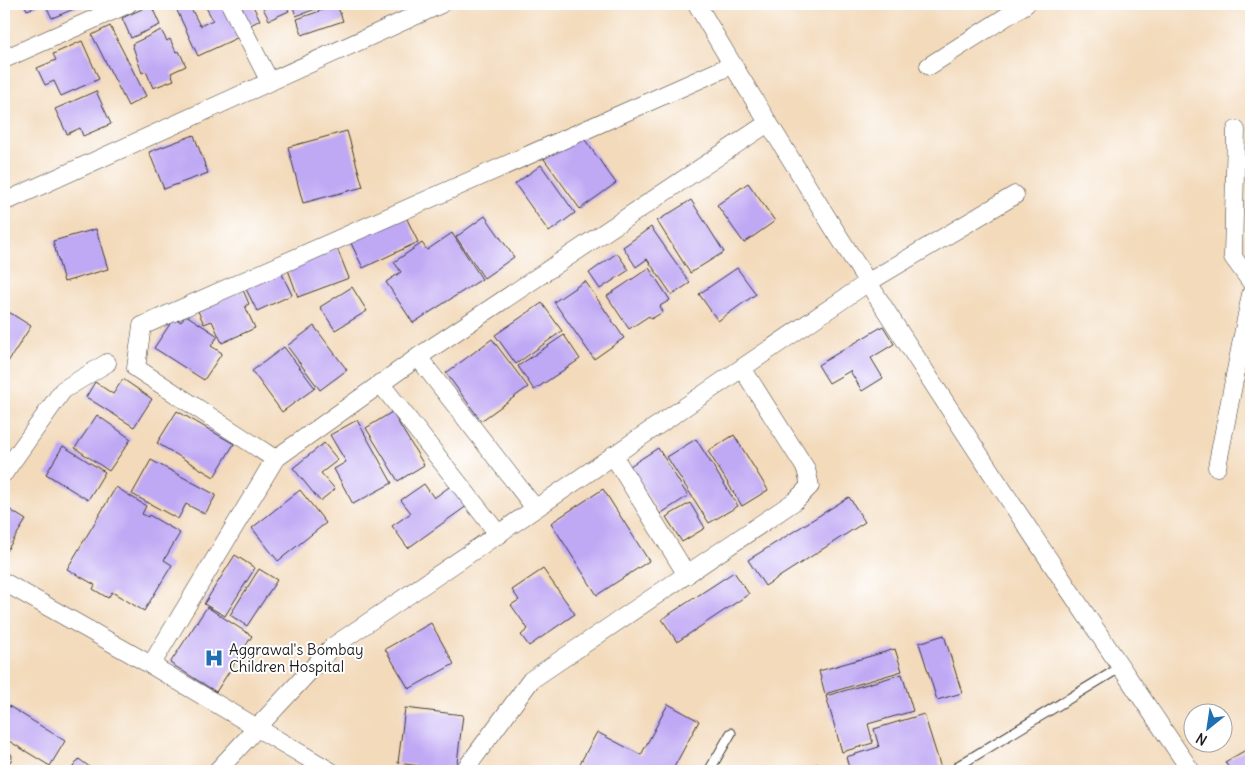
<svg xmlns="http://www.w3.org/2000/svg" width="1255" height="775" font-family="Delius,sans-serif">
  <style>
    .building { fill: #bfa8f4 }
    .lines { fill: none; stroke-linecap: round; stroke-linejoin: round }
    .lane-casing { stroke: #3c3834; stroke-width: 11 }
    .street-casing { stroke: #3c3834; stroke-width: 19 }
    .lane { stroke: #fff; stroke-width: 9 }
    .street { stroke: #fff; stroke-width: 18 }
    .labels { text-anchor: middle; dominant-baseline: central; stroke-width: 4; stroke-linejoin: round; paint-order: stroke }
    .poi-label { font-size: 15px; fill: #1c1c1c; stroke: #fff; text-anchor: start }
  </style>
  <rect width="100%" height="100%" fill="#fff"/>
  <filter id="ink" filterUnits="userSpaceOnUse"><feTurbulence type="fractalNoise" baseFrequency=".02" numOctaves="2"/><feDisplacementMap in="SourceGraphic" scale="10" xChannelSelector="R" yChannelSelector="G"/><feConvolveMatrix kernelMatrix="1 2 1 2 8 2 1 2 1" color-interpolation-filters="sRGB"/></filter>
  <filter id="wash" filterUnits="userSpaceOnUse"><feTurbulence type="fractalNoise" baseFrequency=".0096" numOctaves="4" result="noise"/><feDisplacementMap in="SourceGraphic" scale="20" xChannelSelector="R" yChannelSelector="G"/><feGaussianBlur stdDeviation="1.12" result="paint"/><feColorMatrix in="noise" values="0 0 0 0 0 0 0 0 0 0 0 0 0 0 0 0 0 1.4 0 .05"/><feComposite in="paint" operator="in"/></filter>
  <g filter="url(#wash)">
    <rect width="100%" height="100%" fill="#f3dabb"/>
    <g id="blocks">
      <g class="building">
        <polygon points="24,4 43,4 27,10"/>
        <polygon points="45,4 86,4 52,18"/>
        <polygon points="174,4 189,4 200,26 213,20 204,4 223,4 239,37 198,56"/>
        <polygon points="233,4 252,4 260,20 245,28"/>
        <polygon points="261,4 285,4 289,11 269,20"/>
        <polygon points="292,4 330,4 296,16"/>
        <polygon points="151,5 160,25 131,38 122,18"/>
        <polygon points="337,5 343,21 302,35 297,19"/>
        <polygon points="110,26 146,96 128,106 92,35"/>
        <polygon points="161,30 167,41 170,39 176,52 179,51 186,66 171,73 174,80 153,88 146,71 142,73 132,44"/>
        <polygon points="82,41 99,79 61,96 54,81 45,85 37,68 56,60 53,54"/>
        <polygon points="96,91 111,124 83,136 80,128 67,134 55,109"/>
        <polygon points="347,131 363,187 303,203 288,147"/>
        <polygon points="580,133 616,183 580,209 544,159"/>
        <polygon points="194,135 208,173 164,189 149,152"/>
        <polygon points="541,165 575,213 549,232 515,184"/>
        <polygon points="748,183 775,221 744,243 717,205"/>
        <polygon points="691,200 724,252 690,273 657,221"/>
        <polygon points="404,213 418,242 363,268 349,239"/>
        <polygon points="485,216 514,257 484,278 456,237"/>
        <polygon points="651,227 690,283 672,295 647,259 636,267 623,247"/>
        <polygon points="96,229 108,269 64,282 53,241"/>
        <polygon points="452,233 482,279 413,323 386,282 401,272 394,262 422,243 427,250"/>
        <polygon points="337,248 349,278 298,297 287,267"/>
        <polygon points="617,253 629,270 600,289 589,273"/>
        <polygon points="649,268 670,300 660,306 663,312 651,319 649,316 629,329 607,296"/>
        <polygon points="737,268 756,294 718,321 699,294"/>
        <polygon points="280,270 292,295 257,311 245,287"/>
        <polygon points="585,281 624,338 594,359 554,302"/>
        <polygon points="352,287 367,311 335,330 320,307"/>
        <polygon points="243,290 249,304 245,306 255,328 222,343 212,321 204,324 198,311"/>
        <polygon points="542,303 562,331 516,364 495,335"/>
        <polygon points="4,309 31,326 4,368"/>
        <polygon points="186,315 218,336 211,346 222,353 204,380 154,348 174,318 181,322"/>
        <polygon points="314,326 347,370 320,390 287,346"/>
        <polygon points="883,326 894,344 871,358 883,378 862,391 850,371 829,383 818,365"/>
        <polygon points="564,335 580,359 534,390 518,366"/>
        <polygon points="492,339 528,387 481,421 446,373"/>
        <polygon points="284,347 315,388 282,412 252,371"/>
        <polygon points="123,379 152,399 134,427 86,397 95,382 113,394"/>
        <polygon points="177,411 234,444 214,477 157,443"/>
        <polygon points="392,412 424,465 398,481 366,428"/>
        <polygon points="97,415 131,439 109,471 75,448"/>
        <polygon points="357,420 392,483 353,504 334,469 346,462 330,435"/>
        <polygon points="734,435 768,490 742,506 708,451"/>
        <polygon points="696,439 738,506 709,523 667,457"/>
        <polygon points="324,443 338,460 321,473 335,489 320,501 293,468"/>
        <polygon points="63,446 105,472 88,500 46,474"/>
        <polygon points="658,448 688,496 660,514 630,466"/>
        <polygon points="151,460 216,495 205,514 186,504 178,519 132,494"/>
        <polygon points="456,482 471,503 408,548 392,526 411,513 401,500 424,484 434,498"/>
        <polygon points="116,487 146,506 142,514 148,517 149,515 180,533 164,560 172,565 144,611 112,592 108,598 93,589 95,585 67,569"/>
        <polygon points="603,489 649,561 597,595 551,523"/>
        <polygon points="300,490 326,523 278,561 252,528"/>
        <polygon points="849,497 865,522 765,586 748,560"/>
        <polygon points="690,503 705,528 682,542 666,517"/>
        <polygon points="4,506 26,520 4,555"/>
        <polygon points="235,555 255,568 225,616 204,604"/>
        <polygon points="259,569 277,580 247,626 230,615"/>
        <polygon points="543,569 575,614 529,646 521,635 528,629 511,605 519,600 512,590"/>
        <polygon points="734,572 749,594 677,642 662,619"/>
        <polygon points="207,607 252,636 216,692 170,663"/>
        <polygon points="431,623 454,664 409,689 385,649"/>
        <polygon points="944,635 962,693 937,700 919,643"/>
        <polygon points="895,649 902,671 825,694 819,671"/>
        <polygon points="902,674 913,711 868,724 873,743 842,752 826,696"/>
        <polygon points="4,703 65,741 50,766 4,738"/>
        <polygon points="668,704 699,721 672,771 576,771 597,732 641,755"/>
        <polygon points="405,708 463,715 456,771 398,763"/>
        <polygon points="924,714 941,768 930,771 850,771 846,757 879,747 874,729"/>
        <polygon points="1251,747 1251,771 1231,771 1225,762"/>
        <polygon points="79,759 95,771 70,771"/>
      </g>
    </g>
  </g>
  <g filter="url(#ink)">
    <use href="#blocks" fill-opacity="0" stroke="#3c3834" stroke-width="1"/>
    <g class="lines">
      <g class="lane-casing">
        <g id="lane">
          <polyline points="4,762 7,757"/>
          <polyline points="958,766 1121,667"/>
          <polyline points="709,771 731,733"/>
          <polyline points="816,771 817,769"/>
        </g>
      </g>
      <g class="street-casing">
        <g id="street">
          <polyline points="230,4 270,82"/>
          <path d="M 697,4 C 733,68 773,129 811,192 C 933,388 1062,580 1191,771"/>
          <polyline points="4,59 128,4"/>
          <polyline points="929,66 1026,4"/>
          <polyline points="1236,130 1233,257 1251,282"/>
          <polyline points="4,198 11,199 441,4"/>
          <polyline points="418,357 535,508"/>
          <polyline points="380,383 499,535"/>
          <polyline points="613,455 687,575"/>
          <polyline points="275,459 136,368 142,326 732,65"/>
          <polyline points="1217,467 1251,294"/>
          <polyline points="4,473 63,390 107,363"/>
          <polyline points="4,582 151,665 330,771"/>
          <polyline points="151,665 275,459 418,357 768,123"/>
          <polyline points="217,771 332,647 867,283 1015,195"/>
          <polyline points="464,771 531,680 795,501 810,486 806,469 742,368"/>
        </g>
      </g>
      <use href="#lane" class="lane"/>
      <use href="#street" class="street"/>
    </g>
  </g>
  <defs>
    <g id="hospital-bare" transform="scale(1.5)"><path d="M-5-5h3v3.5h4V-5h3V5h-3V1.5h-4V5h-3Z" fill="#1f6fb2" stroke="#fff" stroke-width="2.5" paint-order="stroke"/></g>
  </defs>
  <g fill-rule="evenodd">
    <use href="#hospital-bare" x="214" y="658"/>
  </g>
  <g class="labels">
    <g class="poi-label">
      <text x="229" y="649">Aggrawal's Bombay<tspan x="229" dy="17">Children Hospital</tspan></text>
    </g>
  </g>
  <rect width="1255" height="775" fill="none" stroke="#fff" stroke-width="20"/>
  <g transform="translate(1208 728) rotate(210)"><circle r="24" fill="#ffffff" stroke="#a4a4a4"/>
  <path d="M0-4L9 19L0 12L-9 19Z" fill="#1f6fb2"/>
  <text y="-8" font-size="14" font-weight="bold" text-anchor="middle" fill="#1c1c1c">N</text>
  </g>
</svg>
